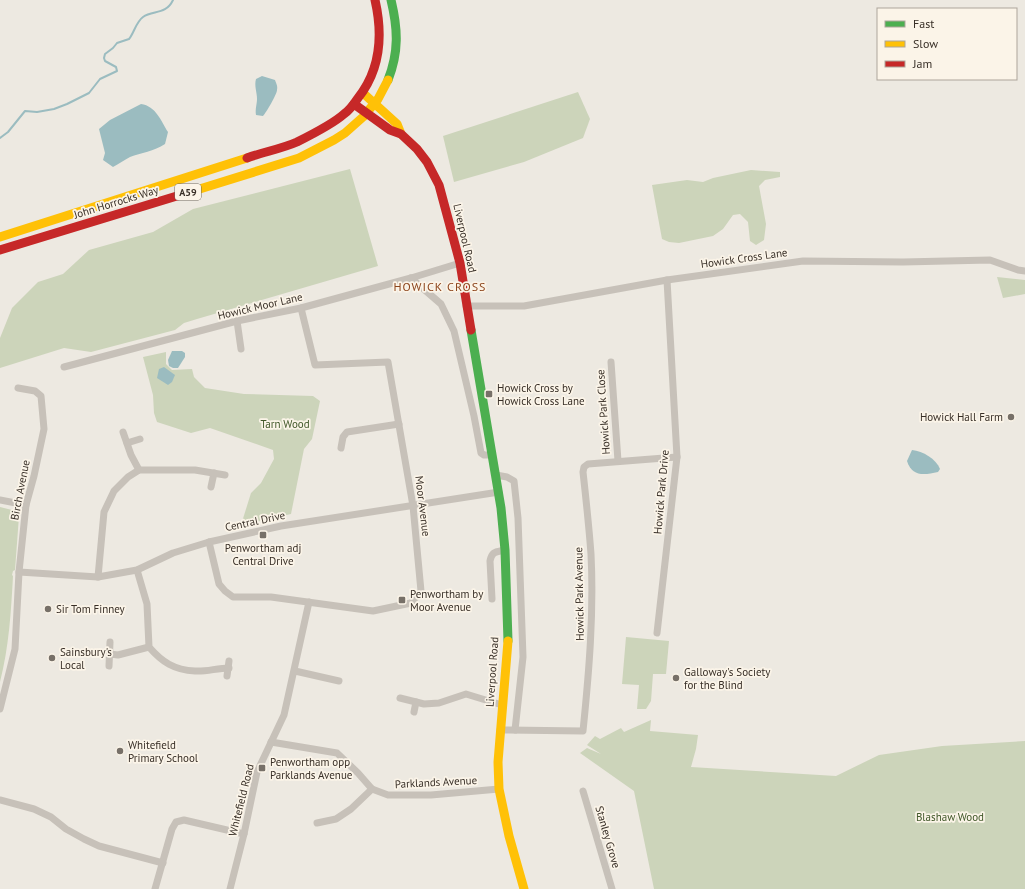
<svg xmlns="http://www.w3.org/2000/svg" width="1025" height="889" font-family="'PT Sans',sans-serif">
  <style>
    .green { fill: #ccd4ba }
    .water { fill: #9bbcc0 }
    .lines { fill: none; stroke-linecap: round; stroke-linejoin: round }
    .stream { stroke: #9bbcc0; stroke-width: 2 }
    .street { stroke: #c7c1b9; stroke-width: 7 }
    .fast { stroke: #4caf50; stroke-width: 9 }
    .slow { stroke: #ffc107; stroke-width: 9 }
    .jam { stroke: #c62828; stroke-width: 9 }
    .poi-dot { fill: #777068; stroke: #fbf4e8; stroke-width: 1.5 }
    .labels { text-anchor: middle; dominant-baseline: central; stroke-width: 3.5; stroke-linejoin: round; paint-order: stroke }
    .shield { fill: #fbf4e8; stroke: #726a61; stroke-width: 1 }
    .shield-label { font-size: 10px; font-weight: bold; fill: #382f27 }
    .street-label { font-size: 11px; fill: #382f27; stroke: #fbf4e8 }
    .poi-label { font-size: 11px; fill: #382f27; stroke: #fbf4e8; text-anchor: start }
    .park-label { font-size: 11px; fill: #41582a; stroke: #fbf4e8 }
    .neighbourhood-label { font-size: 12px; letter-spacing: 1px; fill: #8c441b; stroke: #fbf4e8 }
  </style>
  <rect width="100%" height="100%" fill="#ede9e1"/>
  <g class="green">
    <polygon points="578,92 590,119 583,138 524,162 454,182 443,136"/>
    <polygon points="350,169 378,266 197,319 184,323 175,330 91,352 64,348 0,368 0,338 12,308 38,282 63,274 89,250 153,232 193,209"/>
    <polygon points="751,170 780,172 780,177 765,180 759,186 766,224 764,240 756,245 750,241 748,222 740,214 733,215 723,229 713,236 679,243 669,242 662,239 652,185 687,180 703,182 713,178"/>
    <polygon points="997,277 1025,280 1025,294 1003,298"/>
    <polygon points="166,352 166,364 172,370 192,369 194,377 205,388 244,394 313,396 320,401 312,439 304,449 291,514 241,525 251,493 261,483 274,459 273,450 210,428 191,433 157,422 154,413 153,395 143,357"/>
    <path d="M 0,507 L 16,511 L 19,516 L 15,570 L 13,571 L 12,575 L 13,576 C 11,612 9,647 0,682 Z"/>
    <polygon points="626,637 669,641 666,674 653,674 651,701 646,709 637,709 639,685 622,684"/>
    <polygon points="651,720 650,731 698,735 696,749 691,767 836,776 879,755 942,746 1025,741 1025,889 654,889 634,791 580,753 587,748 601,754 587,745 595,736 600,739 621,728 624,732"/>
  </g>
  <g class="water">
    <path d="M 262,76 L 275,80 C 276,83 278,86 277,90 C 277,94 266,113 263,116 L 256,115 C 255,109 257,104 257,99 C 257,92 254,86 256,79 Z"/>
    <path d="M 141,104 C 156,106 161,121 168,132 L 165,144 C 154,151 141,153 130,157 C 124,160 119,164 113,167 L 103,160 L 105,153 L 99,129 L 110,120 Z"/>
    <polygon points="172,351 182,351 185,353 185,357 178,368 173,368 169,366 168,360"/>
    <polygon points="164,367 175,375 172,382 168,385 157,378 159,369"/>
    <path d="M 912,450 C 923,451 936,459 940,469 L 938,472 C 924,475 912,477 907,461 Z"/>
  </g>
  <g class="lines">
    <path class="stream" d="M 0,138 L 8,132 L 25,111 L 37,112 L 54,109 L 67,104 L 89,93 L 100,79 L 117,71 L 116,67 L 105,61 L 104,58 L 105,54 L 113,48 L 117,43 L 129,39 C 134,33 136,22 143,17 C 153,10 166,15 173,0"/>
    <g class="street">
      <polyline points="411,278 441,304 454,331 474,416 481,453 484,455 492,455"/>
      <polyline points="466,306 524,306 667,280 803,261 903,262 990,260 1018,270 1025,271"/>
      <polyline points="237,321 241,349"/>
      <polyline points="611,362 618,461"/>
      <polyline points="64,367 237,321 301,308 411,278 460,263"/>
      <polyline points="123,432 131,455 139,470"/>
      <polyline points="127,443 140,439"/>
      <polyline points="341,448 343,437 347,432 399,424"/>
      <polyline points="496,475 507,477 514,481 518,518 523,657 515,730"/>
      <polyline points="211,487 214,473"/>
      <polyline points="0,500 26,505"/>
      <polyline points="209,542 219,584 225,591 233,597 271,597 373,611 411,603 421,591 413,506 388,362 315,365 301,308"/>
      <path d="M 137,570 L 147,604 L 149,647 C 162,662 174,670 195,671 C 206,672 217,668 229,668"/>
      <polyline points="19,572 98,577 137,570 173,553 209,542 281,526 499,492"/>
      <polyline points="98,577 104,512 114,491 128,477 139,470 195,470 225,475"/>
      <path d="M 492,599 L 490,561 C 492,551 496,552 505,550"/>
      <polyline points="657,633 677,457 667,280"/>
      <polyline points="110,654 118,655 149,647"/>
      <polyline points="109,666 110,642"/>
      <polyline points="295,671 339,681"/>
      <polyline points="227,676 229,661"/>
      <polyline points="400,698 424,704 439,703 466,694 502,705"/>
      <polyline points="0,709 15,649 19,572 26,505 34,476 44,429 41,396 35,391 18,388"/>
      <polyline points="414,712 416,702"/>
      <path d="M 500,730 L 583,731 C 589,672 594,613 591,554 C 589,527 586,499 583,472 L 584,467 L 588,464 L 677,457"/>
      <polyline points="271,742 337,753 358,773 372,789 388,795 431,795 499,789"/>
      <polyline points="583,791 612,889"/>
      <polyline points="0,800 34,809 51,817 66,829 84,839 99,846 163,863"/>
      <polyline points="317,823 336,819 351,809 372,789"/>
      <polyline points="155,889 172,829 176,822 184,820 244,834"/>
      <polyline points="230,889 244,834 257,772 284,715 309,602"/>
    </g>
    <g class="fast">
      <path d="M 388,80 C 399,52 398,29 391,0"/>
      <polyline points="471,330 501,508 505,550 508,641"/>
    </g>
    <g class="slow">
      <polyline points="363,93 397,124 401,134"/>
      <polyline points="190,192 299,158 334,140 345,133 363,117 378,99 388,80"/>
      <polyline points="0,237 247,158"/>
      <polyline points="508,641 498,762 499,789 509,836 524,889"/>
    </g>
    <g class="jam">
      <polyline points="354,104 390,130 401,134 417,149 427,162 439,185 460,263 471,330"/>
      <path d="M 247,158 C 263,152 281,149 297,142 C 309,136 334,123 344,114 C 350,110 354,104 358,98 C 381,69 383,35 375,0"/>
      <polyline points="0,250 190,192"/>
    </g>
  </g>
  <g class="poi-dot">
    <rect x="485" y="390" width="8" height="8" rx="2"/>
    <circle cx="1011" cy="417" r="4"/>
    <rect x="259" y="531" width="8" height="8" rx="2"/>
    <rect x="398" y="596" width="8" height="8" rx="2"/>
    <circle cx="48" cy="609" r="4"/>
    <circle cx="52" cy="658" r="4"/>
    <circle cx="676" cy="678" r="4"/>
    <circle cx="120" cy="751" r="4"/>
    <rect x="258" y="764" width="8" height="8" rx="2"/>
  </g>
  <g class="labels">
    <rect class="shield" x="175" y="184" width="26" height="16" rx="3"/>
    <g class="shield-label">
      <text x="188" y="192">A59</text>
    </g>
    <g class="street-label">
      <text transform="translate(116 202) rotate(-17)">John Horrocks Way</text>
      <text transform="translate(465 238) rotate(77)">Liverpool Road</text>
      <text transform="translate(744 258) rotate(-8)">Howick Cross Lane</text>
      <text transform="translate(260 306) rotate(-13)">Howick Moor Lane</text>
      <text transform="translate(603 412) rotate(-94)">Howick Park Close</text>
      <text transform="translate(20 490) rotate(-79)">Birch Avenue</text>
      <text transform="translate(661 492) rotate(-85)">Howick Park Drive</text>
      <text transform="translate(423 506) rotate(83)">Moor Avenue</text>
      <text transform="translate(255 521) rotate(-12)">Central Drive</text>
      <text transform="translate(579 594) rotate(-91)">Howick Park Avenue</text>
      <text transform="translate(492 672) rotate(-86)">Liverpool Road</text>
      <text transform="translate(436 782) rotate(-3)">Parklands Avenue</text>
      <text transform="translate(241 800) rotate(-76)">Whitefield Road</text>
      <text transform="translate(608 837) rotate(74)">Stanley Grove</text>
    </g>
    <g class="poi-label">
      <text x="497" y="388">Howick Cross by<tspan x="497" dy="13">Howick Cross Lane</tspan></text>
      <text x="1003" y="417" text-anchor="end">Howick Hall Farm</text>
      <text x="263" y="548" text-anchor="middle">Penwortham adj<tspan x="263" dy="13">Central Drive</tspan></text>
      <text x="410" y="594">Penwortham by<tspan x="410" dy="13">Moor Avenue</tspan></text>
      <text x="56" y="609">Sir Tom Finney</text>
      <text x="60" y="652">Sainsbury's<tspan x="60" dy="13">Local</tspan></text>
      <text x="684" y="672">Galloway's Society<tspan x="684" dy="13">for the Blind</tspan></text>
      <text x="128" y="745">Whitefield<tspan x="128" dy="13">Primary School</tspan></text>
      <text x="270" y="762">Penwortham opp<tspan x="270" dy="13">Parklands Avenue</tspan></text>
    </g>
    <g class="park-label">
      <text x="285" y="424">Tarn Wood</text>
      <text x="950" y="817">Blashaw Wood</text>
    </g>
    <g class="neighbourhood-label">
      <text x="440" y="286">HOWICK CROSS</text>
    </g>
  </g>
  <rect x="877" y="8" width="140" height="72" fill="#fbf4e8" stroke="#ada59b"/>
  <rect x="885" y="21" width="20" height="6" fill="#4caf50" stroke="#ada59b"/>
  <text x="913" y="28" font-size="12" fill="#382f27">Fast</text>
  <rect x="885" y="41" width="20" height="6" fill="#ffc107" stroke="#ada59b"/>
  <text x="913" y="48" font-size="12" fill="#382f27">Slow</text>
  <rect x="885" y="61" width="20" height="6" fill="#c62828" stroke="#ada59b"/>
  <text x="913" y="68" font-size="12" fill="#382f27">Jam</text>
</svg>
